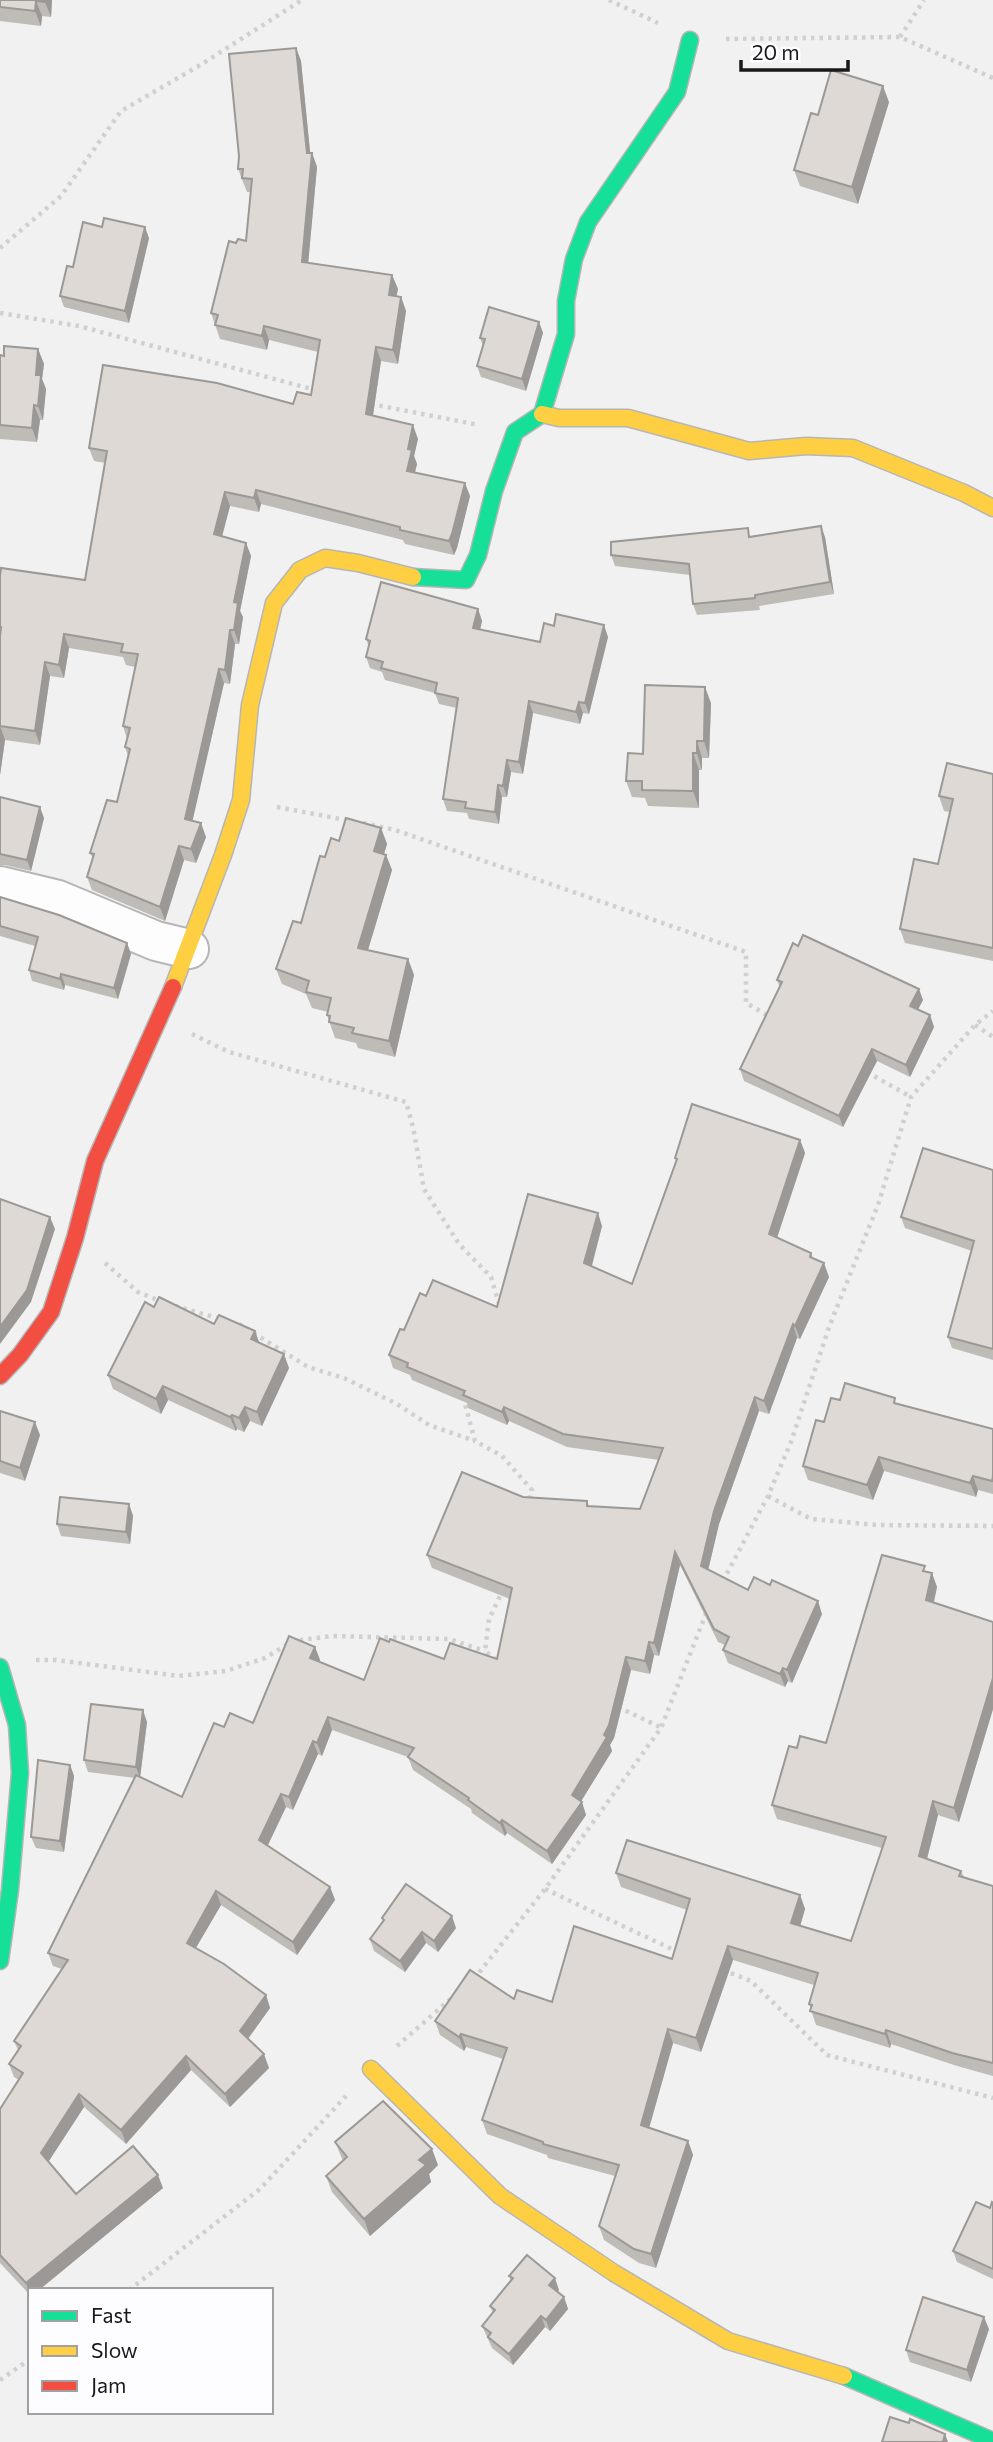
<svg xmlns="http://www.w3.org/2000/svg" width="993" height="2442" font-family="Commissioner,sans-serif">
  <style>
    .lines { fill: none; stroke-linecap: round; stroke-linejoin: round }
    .street-casing { stroke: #b6b6b6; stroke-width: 42 }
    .fast-casing { stroke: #b6b6b6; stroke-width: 19 }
    .slow-casing { stroke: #b6b6b6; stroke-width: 19 }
    .jam-casing { stroke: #b6b6b6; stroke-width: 19 }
    .path { stroke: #d0d0d1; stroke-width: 4.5; stroke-dasharray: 3.5 5; stroke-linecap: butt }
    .street { stroke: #fdfdfd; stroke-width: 38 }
    .fast { stroke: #16e098; stroke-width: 16 }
    .slow { stroke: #ffcf43; stroke-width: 16 }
    .jam { stroke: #f24e42; stroke-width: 16 }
    .wall { fill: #bfbbb7 }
    .shaded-wall { fill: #9b9895 }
    .building { fill: #ded9d5; stroke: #9b9895; stroke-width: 2 }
  </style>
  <rect width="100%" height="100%" fill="#f1f1f1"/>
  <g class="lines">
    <g class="street-casing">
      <polyline id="street" points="0,886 58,900 156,941 189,949"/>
    </g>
    <g class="fast-casing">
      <g id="fast">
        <polyline points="413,577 466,580 478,555 494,491 515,432 542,414 566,334 566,301 574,259 588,222 677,92 690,40"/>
        <polyline points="0,1667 17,1725 20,1773 10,1890 0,1961"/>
        <polyline points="844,2376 993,2441"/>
      </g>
    </g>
    <g class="slow-casing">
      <g id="slow">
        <polyline points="542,414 559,418 628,418 749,451 806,446 853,448 964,493 993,508"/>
        <polyline points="173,987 223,855 241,800 250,705 274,603 300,570 325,558 358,563 413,577"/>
        <polyline points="371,2069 500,2196 614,2273 728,2341 844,2376"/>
      </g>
    </g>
    <g class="jam-casing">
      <polyline id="jam" points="0,1376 20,1355 51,1312 75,1238 95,1161 173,987"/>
    </g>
    <g class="path">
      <polyline points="609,0 658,23"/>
      <polyline points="900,37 924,0"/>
      <polyline points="726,39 900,37 993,78"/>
      <polyline points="0,248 61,196 121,111 202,64 302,0"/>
      <polyline points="0,313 79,326 315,390"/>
      <polyline points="371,404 479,425"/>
      <polyline points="277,807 351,821"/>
      <polyline points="363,823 395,830 746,952 746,1003 772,1018"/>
      <polyline points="975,1025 993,1037"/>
      <polyline points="192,1034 229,1052 406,1102 413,1127 424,1189 459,1244 491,1277 499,1304 498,1307"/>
      <polyline points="867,1072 911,1097"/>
      <polyline points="105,1263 138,1292 160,1301"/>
      <polyline points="175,1306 221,1319"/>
      <polyline points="239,1324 308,1367 344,1378 397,1404 429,1425 475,1441"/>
      <polyline points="463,1397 475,1441 502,1456 532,1490 529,1502"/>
      <polyline points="768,1496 811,1519 877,1525 993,1526"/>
      <polyline points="723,1581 768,1496 791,1442 829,1327 878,1205 911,1097 975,1025 993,1011"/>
      <polyline points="36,1660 56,1660 179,1676 226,1671 265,1658 293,1641 332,1636 449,1639 485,1651"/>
      <polyline points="496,1660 485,1651 489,1619 503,1590"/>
      <polyline points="618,1707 660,1727"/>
      <polyline points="545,1889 680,1953"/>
      <polyline points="723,1970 751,1981 827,2055 993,2098"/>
      <polyline points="474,1979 545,1889 661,1728 707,1611"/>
      <polyline points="397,2046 454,1996"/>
      <polyline points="129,2290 260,2189 346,2096"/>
      <polyline points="0,2380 30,2359"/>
    </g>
    <use href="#street" class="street"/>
    <use href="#fast" class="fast"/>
    <use href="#slow" class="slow"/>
    <use href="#jam" class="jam"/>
  </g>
  <g class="wall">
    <polygon points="0,0 52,0 51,17 42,16 41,26 0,21"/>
    <polygon points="296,48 301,61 310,153 312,153 317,167 308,263 392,275 398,289 396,296 401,297 406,311 398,364 381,361 373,416 418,439 414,456 417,464 415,472 470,496 457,548 454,555 405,544 403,540 261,504 259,512 230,506 222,536 246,543 251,556 240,611 243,617 239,644 235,644 230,684 224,683 192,821 206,837 196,863 184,860 165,921 92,890 87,877 93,858 90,853 117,802 128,756 125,747 127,739 123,726 135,667 126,665 123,657 69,648 64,678 50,676 40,745 5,740 0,775 0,576 85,580 105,463 94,461 89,448 293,404 311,395 318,352 269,340 267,350 220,339 211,313 236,243 246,241 250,192 247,192 238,169"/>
    <polygon points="889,102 858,204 800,186 794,170 818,115"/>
    <polygon points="149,238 129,323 64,307 60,296 73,267"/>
    <polygon points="539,322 543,333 526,391 481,377 477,366 483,346 480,338"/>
    <polygon points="38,349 44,364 42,379 46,389 43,420 40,420 37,442 0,439 0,355 4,356"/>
    <polygon points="752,537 825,537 834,594 759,606 760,610 697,615 693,604 690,575 615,566 611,555"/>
    <polygon points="478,609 482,621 480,629 540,642 608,637 589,714 583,713 580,724 533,713 523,774 511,772 507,797 502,797 499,824 469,819 467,813 447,811 443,799 457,708 439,704 435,693 385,680 382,672 370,668 366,657 369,647 366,639"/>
    <polygon points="711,703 709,758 702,758 702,770 699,770 699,808 648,806 645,798 632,797 626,781 643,754"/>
    <polygon points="993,774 993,961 905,943 900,929 938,864 950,812 944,811 939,796"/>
    <polygon points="0,797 44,818 31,871 5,865 0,865"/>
    <polygon points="381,828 387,844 384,854 386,855 392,870 368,950 408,959 414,975 395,1057 358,1048 356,1043 335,1038 327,1015 328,1012 312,1008 306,994 282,984 276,969 301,923 325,857 339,841"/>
    <polygon points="0,897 127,943 131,954 118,999 65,985 64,990 32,981 29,970 35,946 0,936"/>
    <polygon points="777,980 923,1000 918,1009 930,1015 934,1027 910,1077 877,1061 843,1127 744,1081 740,1069 780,988"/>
    <polygon points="800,1140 805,1153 777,1237 811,1253 813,1258 829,1277 800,1339 797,1338 769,1414 759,1411 719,1524 708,1570 748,1590 822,1614 792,1683 788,1681 785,1687 728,1663 723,1650 725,1645 718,1642 680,1565 659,1656 654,1655 650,1674 631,1670 614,1738 610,1745 612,1751 581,1801 586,1815 552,1864 507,1833 505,1836 472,1813 471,1809 413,1770 408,1757 332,1730 322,1756 318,1754 293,1810 286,1807 268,1845 330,1887 335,1900 297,1955 221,1905 196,1948 266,1995 270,2008 248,2039 269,2068 230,2107 191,2070 126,2144 84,2107 48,2162 76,2194 163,2188 39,2290 30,2290 30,2295 0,2263 0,2109 19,2080 14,2077 9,2064 18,2050 14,2041 62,1969 53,1966 48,1953 135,1778 88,1772 84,1760 147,1722 140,1777 182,1797 224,1727 253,1723 315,1647 320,1660 319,1662 364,1680 444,1659 497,1659 510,1599 432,1568 427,1555 523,1497 587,1501 589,1506 640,1509 659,1460 567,1447 509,1421 507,1425 468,1408 467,1403 412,1380 410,1375 393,1368 389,1355 426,1296 497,1307 602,1226 592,1266 632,1284 676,1162 675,1158"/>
    <polygon points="993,1170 993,1360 952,1348 948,1337 972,1251 905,1228 901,1217"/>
    <polygon points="154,1307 214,1324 255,1331 259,1342 289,1368 262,1426 250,1421 244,1432 237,1429 236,1431 168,1400 161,1414 113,1389 108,1375"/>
    <polygon points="840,1400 897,1403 993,1429 993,1494 978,1490 976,1497 884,1471 873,1500 808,1480 803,1466 824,1422"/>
    <polygon points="0,1411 40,1435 25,1481 0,1473"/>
    <polygon points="129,1504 133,1516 130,1544 61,1536 57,1524"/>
    <polygon points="927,1572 937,1587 934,1602 993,1622 993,1709 959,1822 938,1815 927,1859 961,1871 964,1877 993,1886 993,2076 957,2066 891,2044 890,2048 816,2025 809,2004 814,1985 733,1960 701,2052 673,2043 649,2128 688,2141 693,2155 656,2268 639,2263 604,2240 599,2226 615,2176 548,2158 547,2155 487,2134 482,2120 503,2059 466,2047 464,2051 440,2035 435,2021 514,1999 552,2002 672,1959 687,1910 621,1887 616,1873 800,1895 805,1909 800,1926 851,1941 882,1848 777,1819 772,1805 797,1748 826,1743"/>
    <polygon points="70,1765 74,1776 64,1852 36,1848 31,1837"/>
    <polygon points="382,1918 456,1928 438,1952 426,1943 405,1972 374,1951 370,1939 383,1921"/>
    <polygon points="335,2142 438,2165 429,2174 431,2182 370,2236 332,2192 326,2176 343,2161"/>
    <polygon points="993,2203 993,2279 957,2262 953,2251 990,2208"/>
    <polygon points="509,2276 559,2290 557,2292 564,2297 568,2309 550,2331 545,2327 513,2365 492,2348 482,2326 493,2313 490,2306 511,2281"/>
    <polygon points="989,2329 971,2382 910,2362 906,2350"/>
  </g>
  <g class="shaded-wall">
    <polygon points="45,0 52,0 51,17 45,2"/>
    <polygon points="36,1 42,16 41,26 35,11"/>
    <polygon points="296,48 301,61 311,161 312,153 317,167 307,276 302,262 307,153"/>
    <polygon points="883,86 889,102 858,204 852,187"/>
    <polygon points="145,227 149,238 129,323 125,311"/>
    <polygon points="392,275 398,289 394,309 389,295"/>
    <polygon points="401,297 406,311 398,364 393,350"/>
    <polygon points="539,322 543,333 526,391 522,379"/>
    <polygon points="264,326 269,340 267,350 262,336"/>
    <polygon points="376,347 381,361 371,428 366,414"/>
    <polygon points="38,349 44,364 42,379 46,389 43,420 38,406 36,375"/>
    <polygon points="34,405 40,420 37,442 32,428"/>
    <polygon points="413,425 418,439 414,456 417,464 412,484 407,471 408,449"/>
    <polygon points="465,483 470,496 457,548 454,555 449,541"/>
    <polygon points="256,490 261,504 259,512 254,498"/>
    <polygon points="225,492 230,506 219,548 214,534"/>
    <polygon points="821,526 825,537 834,594 830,582"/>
    <polygon points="246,543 251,556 240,611 243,617 239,644 234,630 234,602"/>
    <polygon points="478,609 482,621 478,639 473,628"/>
    <polygon points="604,625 608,637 589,714 585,703"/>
    <polygon points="230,630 235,644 230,684 225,670"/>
    <polygon points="64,634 69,648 64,678 59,665"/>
    <polygon points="45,662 50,676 40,745 35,731"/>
    <polygon points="219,669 224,683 190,832 185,819"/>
    <polygon points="705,687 711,703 709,758 704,741"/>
    <polygon points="529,701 533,713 523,774 519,762"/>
    <polygon points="579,702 583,713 580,724 576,712"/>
    <polygon points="0,726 5,740 0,775"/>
    <polygon points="697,741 702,758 702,770 697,753"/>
    <polygon points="693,753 699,770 699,808 693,791"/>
    <polygon points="507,760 511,772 507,797 503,786"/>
    <polygon points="498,785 502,797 499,824 495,812"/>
    <polygon points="40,807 44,818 31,871 27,860"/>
    <polygon points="201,823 206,837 196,863 191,849"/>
    <polygon points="381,828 387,844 380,867 374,851"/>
    <polygon points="179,846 184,860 165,921 160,907"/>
    <polygon points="386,855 392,870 364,963 358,948"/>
    <polygon points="127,943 131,954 118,999 114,988"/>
    <polygon points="408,959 414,975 395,1057 389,1041"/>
    <polygon points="61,974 65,985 64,990 60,979"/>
    <polygon points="919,989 923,1000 914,1017 910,1006"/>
    <polygon points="930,1015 934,1027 910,1077 906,1065"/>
    <polygon points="872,1049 877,1061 843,1127 839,1116"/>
    <polygon points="800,1140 805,1153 774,1247 769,1234"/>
    <polygon points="598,1213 602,1226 589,1276 584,1263"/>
    <polygon points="50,1217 55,1229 31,1302 0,1344 0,1327"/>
    <polygon points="824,1263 829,1277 800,1339 795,1326"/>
    <polygon points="793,1324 797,1338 769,1414 764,1401"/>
    <polygon points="255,1331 260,1345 251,1339"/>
    <polygon points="284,1354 289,1368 262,1426 257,1412"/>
    <polygon points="163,1386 168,1400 161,1414 156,1399"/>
    <polygon points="755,1397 759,1411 719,1524 706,1579 701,1566 714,1511"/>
    <polygon points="245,1407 250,1421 244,1432 239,1418"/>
    <polygon points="504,1407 509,1421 507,1425 502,1412"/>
    <polygon points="232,1415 237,1429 236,1431 230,1417"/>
    <polygon points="35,1422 40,1435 25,1481 20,1468"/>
    <polygon points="879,1457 884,1471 873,1500 867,1485"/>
    <polygon points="973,1476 978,1490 976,1497 970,1483"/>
    <polygon points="129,1504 133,1516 130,1544 126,1532"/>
    <polygon points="675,1552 680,1565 659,1656 654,1643"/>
    <polygon points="932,1573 937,1587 931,1614 926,1600"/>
    <polygon points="818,1601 822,1614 792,1683 787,1670"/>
    <polygon points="649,1642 654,1655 650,1674 645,1661"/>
    <polygon points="315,1647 320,1660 315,1671 310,1658"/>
    <polygon points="626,1657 631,1670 614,1738 610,1745 612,1751 577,1808 572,1795 604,1735"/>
    <polygon points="783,1668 788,1681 785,1687 780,1674"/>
    <polygon points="993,1678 993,1709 959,1822 954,1808"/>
    <polygon points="143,1710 147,1722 140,1778 136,1767"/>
    <polygon points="328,1717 332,1730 322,1756 317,1743"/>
    <polygon points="313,1741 318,1754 293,1810 289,1797"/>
    <polygon points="70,1765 74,1776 64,1852 60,1841"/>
    <polygon points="281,1794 286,1807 264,1853 259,1840"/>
    <polygon points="933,1801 938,1815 924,1870 919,1856"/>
    <polygon points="582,1802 586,1815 552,1864 547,1851"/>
    <polygon points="502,1820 507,1833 505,1836 500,1823"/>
    <polygon points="330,1887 335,1900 297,1955 293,1942"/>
    <polygon points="216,1891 221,1905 191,1956 187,1943"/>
    <polygon points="800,1895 805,1909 797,1937 791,1923"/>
    <polygon points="452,1916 456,1928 438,1952 434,1941"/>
    <polygon points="422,1932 426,1943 405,1972 400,1961"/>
    <polygon points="728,1946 733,1960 701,2052 696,2038"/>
    <polygon points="266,1995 270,2008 244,2044 240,2031"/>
    <polygon points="668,2029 673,2043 646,2139 641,2125"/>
    <polygon points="886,2030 891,2044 890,2048 885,2034"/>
    <polygon points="461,2034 466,2047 464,2051 459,2037"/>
    <polygon points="264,2054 269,2068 230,2107 225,2094"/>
    <polygon points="186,2056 191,2070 126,2144 121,2130"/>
    <polygon points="79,2094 84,2107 45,2167 41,2153"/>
    <polygon points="688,2141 693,2155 656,2268 651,2254"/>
    <polygon points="432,2149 438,2165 429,2174 431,2182 370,2236 364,2219 419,2160"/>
    <polygon points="158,2175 163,2188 39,2290 30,2290 30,2294 26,2283"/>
    <polygon points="555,2278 559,2290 554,2296 549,2285"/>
    <polygon points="564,2297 568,2309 550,2331 546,2320"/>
    <polygon points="541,2316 545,2327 513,2365 509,2354"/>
    <polygon points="984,2317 989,2329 971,2382 967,2370"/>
    <polygon points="945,2434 948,2442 943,2442"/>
  </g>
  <g class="building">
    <polygon points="0,0 45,0 45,2 36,1 35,11 0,7"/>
    <polygon points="296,48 307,153 312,153 302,262 392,275 389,295 401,297 393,350 376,347 366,414 413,425 408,449 412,450 407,471 465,483 452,534 449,541 400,530 400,527 256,490 254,498 225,492 214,534 246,543 234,602 238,603 234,630 230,630 225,670 219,669 185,819 201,823 191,849 179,846 160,907 87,877 94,854 90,853 107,800 117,802 130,749 125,747 130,728 123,726 138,654 121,652 123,644 64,634 59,665 45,662 35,731 0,726 0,636 1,627 0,627 0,576 1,568 85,580 107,451 89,448 103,365 217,383 293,404 297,392 311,395 320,340 264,326 262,336 215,325 218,315 211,313 229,241 236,243 238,239 246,241 252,179 242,178 243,169 238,169 239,156 229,54"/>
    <polygon points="831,70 883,86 852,187 794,170 811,113 818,115"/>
    <polygon points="104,218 145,227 125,311 60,296 67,266 73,267 83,222 102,227"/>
    <polygon points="489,307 539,322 522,379 477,366 485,339 480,338"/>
    <polygon points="4,346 38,349 36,375 41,375 38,406 34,405 32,428 0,425 0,355 4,356"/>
    <polygon points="821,526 830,582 755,595 755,598 693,604 689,564 611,555 611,542 748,528 749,537"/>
    <polygon points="381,582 478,609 473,628 540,642 544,623 554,626 556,614 604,625 585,703 579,702 576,712 529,701 519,762 507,760 503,786 498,785 495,812 465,808 466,802 443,799 458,698 435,693 437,683 381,668 383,662 366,657 370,641 366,639"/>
    <polygon points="645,685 705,687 704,741 697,741 697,753 693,753 693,791 642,790 642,781 626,781 628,753 643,754"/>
    <polygon points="947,763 993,774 993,948 900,929 914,859 938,864 953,799 939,796"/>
    <polygon points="0,797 40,807 27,860 0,854"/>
    <polygon points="346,818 381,828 374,851 386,855 358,948 408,959 389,1041 352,1033 354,1028 329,1022 330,1016 327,1015 331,998 306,992 309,981 276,969 293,921 301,923 320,856 325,857 331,838 339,841"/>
    <polygon points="0,897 59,915 127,943 114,988 61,974 60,979 29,970 38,937 0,926"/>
    <polygon points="803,935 919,989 910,1006 930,1015 906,1065 872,1049 839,1116 740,1069 782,982 777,980 793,943 798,946"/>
    <polygon points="692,1104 800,1140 769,1234 811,1253 810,1257 824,1263 795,1326 793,1324 764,1401 755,1397 714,1511 701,1566 748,1590 754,1577 770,1585 772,1580 818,1601 787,1670 783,1668 780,1674 723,1650 729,1637 714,1629 675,1552 654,1643 649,1642 645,1661 626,1657 609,1725 604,1735 607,1737 572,1795 582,1802 547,1851 502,1820 500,1823 468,1800 469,1798 408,1757 414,1748 328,1717 317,1743 313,1741 289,1797 281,1794 259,1840 330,1887 293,1942 216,1891 187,1943 224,1964 266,1995 240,2031 264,2054 225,2094 186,2056 121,2130 79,2094 41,2153 76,2194 133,2146 158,2175 26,2283 0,2255 0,2109 23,2073 9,2064 21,2046 14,2041 68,1960 48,1953 136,1775 182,1797 214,1723 224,1727 230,1713 253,1723 289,1636 315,1647 310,1658 364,1680 380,1638 389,1642 390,1639 444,1659 450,1643 497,1659 512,1588 427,1555 462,1472 523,1497 587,1501 587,1506 640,1509 663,1448 563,1434 504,1407 502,1412 463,1395 465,1391 407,1367 408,1363 389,1355 400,1329 404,1330 420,1293 426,1296 433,1280 497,1307 528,1194 598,1213 584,1263 632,1284 677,1159 675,1158"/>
    <polygon points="923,1148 993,1170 993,1349 948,1337 974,1241 901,1217"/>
    <polygon points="0,1199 50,1217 27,1290 0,1327"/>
    <polygon points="159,1297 214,1324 219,1315 255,1331 251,1339 284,1354 257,1412 245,1407 239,1418 232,1415 230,1417 163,1386 156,1399 108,1375 145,1302 154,1307"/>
    <polygon points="845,1383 895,1398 894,1403 993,1429 993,1476 992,1481 973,1476 970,1483 879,1457 867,1485 803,1466 816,1420 824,1422 831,1398 840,1400"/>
    <polygon points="0,1411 35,1422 20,1468 0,1461"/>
    <polygon points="60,1497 129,1504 126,1532 57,1524"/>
    <polygon points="882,1555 925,1566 923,1571 932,1573 926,1600 993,1622 993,1678 954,1808 933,1801 919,1856 961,1871 959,1876 993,1886 993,2063 952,2053 886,2030 885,2034 810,2011 812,2005 809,2004 818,1973 728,1946 696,2038 668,2029 641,2125 688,2141 651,2254 634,2249 599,2226 619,2165 543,2144 543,2142 482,2120 507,2048 461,2034 459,2037 435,2021 470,1970 514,1999 517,1990 552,2002 574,1926 672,1959 690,1899 616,1873 627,1840 800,1895 791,1923 851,1941 886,1837 772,1805 789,1746 797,1748 800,1736 826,1743"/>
    <polygon points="91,1704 143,1710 136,1767 84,1760"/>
    <polygon points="38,1760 70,1765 60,1841 31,1837"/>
    <polygon points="406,1884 452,1916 434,1941 422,1932 400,1961 370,1939 384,1920 382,1918"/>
    <polygon points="383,2101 432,2149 419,2160 426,2165 364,2219 326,2176 347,2157 335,2142"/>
    <polygon points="976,2202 990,2208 992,2202 993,2203 993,2269 953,2251"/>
    <polygon points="527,2255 555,2278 549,2285 564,2297 546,2320 541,2316 509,2354 488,2337 491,2333 482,2326 495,2310 490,2306 513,2278 509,2276"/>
    <polygon points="923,2297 984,2317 967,2370 906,2350"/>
    <polygon points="890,2417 909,2423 910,2419 945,2434 943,2442 882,2442"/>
  </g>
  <rect x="28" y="2288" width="245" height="126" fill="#fdfdff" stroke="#a1a1a3" stroke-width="2"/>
  <rect x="42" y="2311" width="35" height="10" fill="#16e098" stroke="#a1a1a3" stroke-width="2"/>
  <text x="91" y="2323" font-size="21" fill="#181819">Fast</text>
  <rect x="42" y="2346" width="35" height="10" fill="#ffcf43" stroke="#a1a1a3" stroke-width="2"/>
  <text x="91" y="2358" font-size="21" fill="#181819">Slow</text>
  <rect x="42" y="2381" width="35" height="10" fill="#f24e42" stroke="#a1a1a3" stroke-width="2"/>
  <text x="91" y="2393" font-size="21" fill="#181819">Jam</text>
  <path d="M741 60v10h107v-10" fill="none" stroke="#181819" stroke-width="3.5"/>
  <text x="752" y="60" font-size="21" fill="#181819" stroke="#fdfdff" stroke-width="5" paint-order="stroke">20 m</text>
</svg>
